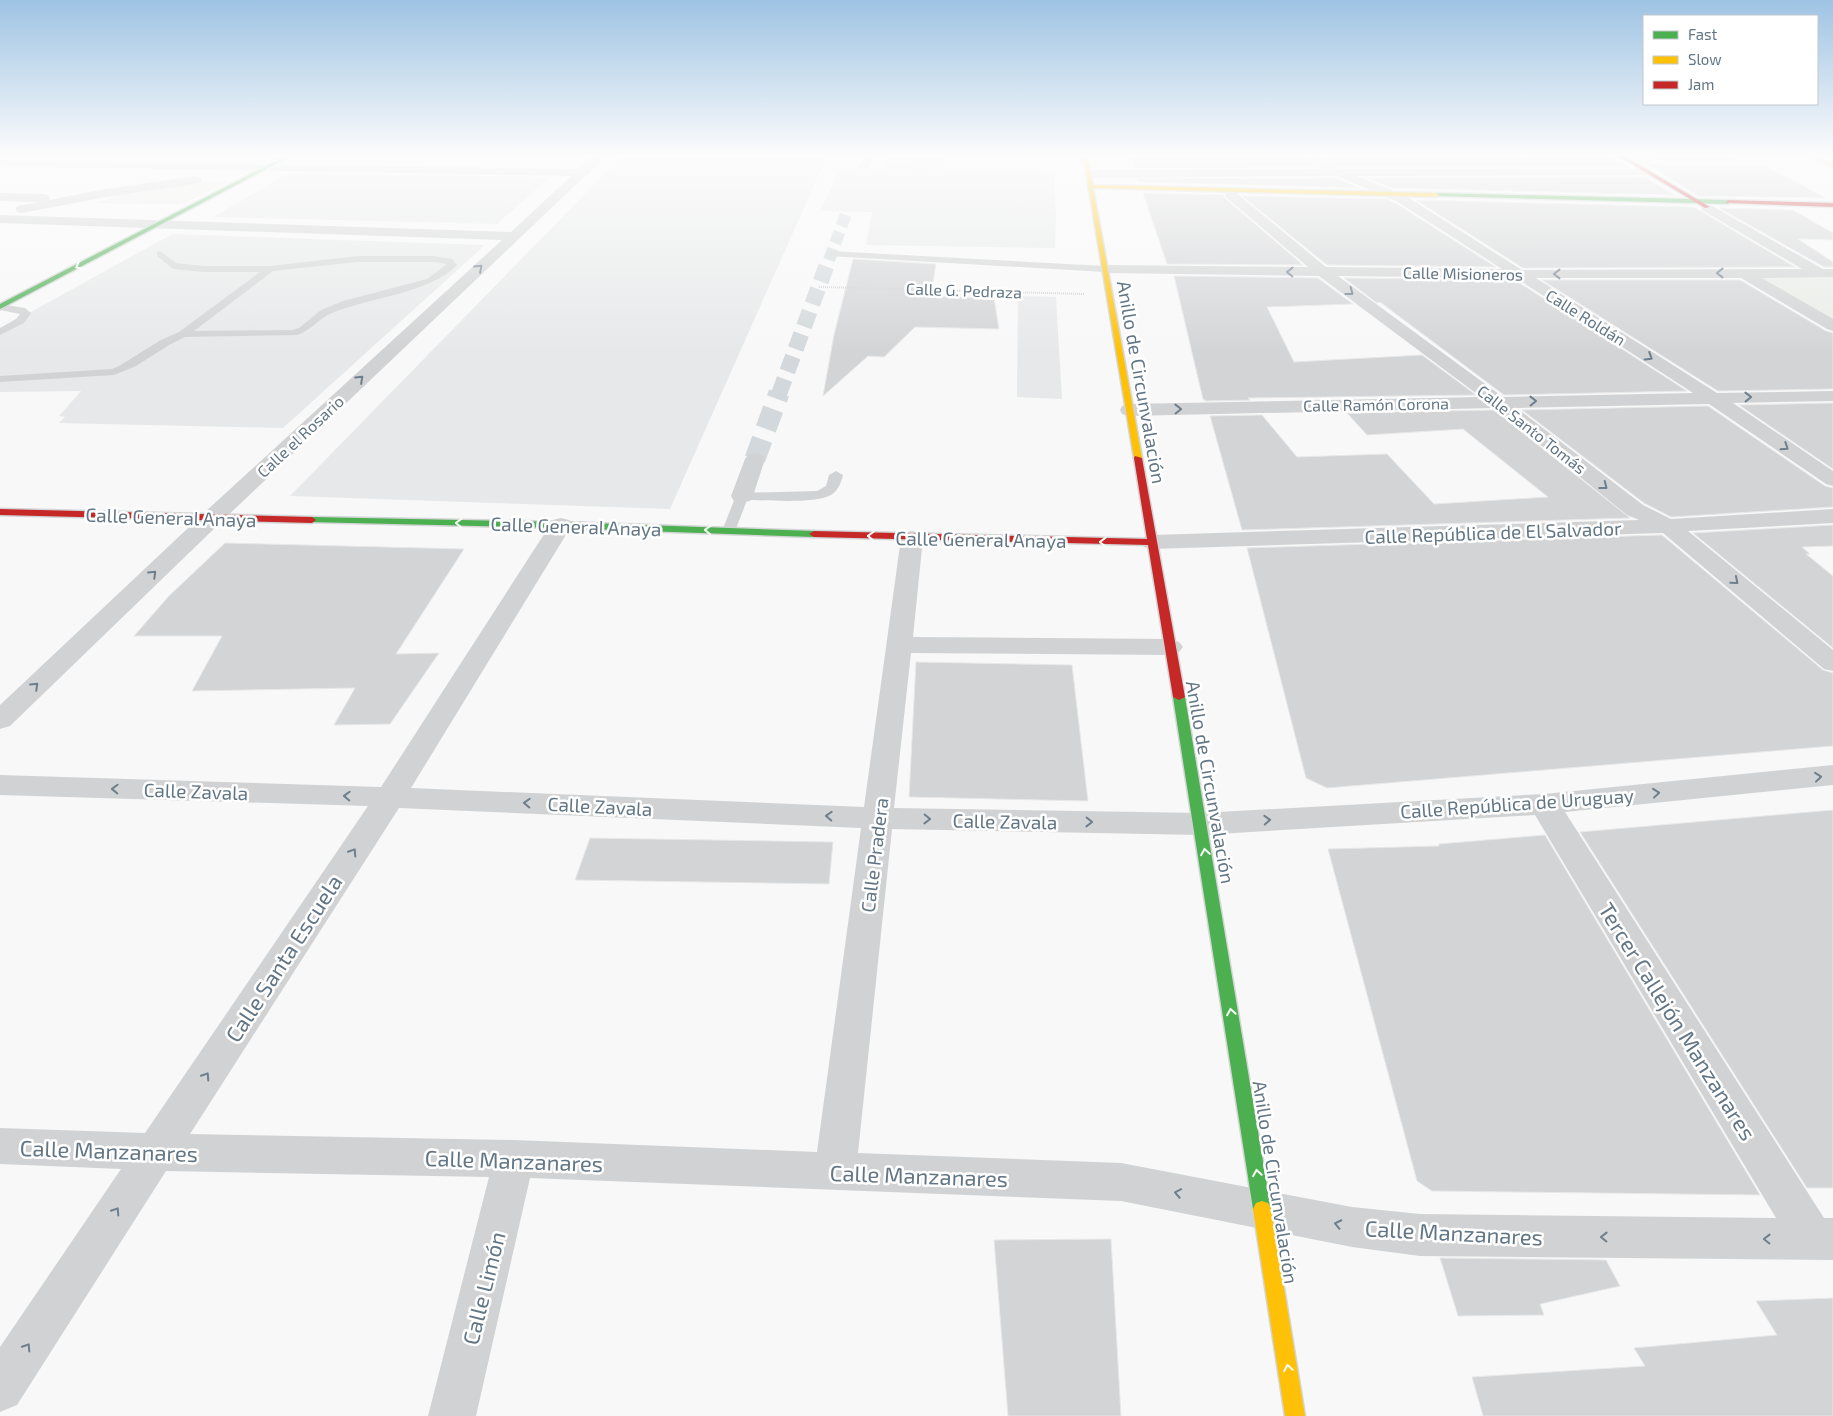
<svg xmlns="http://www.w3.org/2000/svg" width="1833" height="1416" font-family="'Exo 2',sans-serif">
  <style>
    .built { fill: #e7e8e9 }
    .green { fill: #e8ece6 }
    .building { fill: #d3d4d6; stroke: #e8e8e8 }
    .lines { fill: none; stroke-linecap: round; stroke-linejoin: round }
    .street-tunnel-far2 { stroke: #d2d8db; stroke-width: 12; stroke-dasharray: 12 6; stroke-linecap: butt }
    .street-tunnel-far1 { stroke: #d2d8db; stroke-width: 16; stroke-dasharray: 16 8; stroke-linecap: butt }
    .street-tunnel { stroke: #d2d8db; stroke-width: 21; stroke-dasharray: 21 11; stroke-linecap: butt }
    .fast-casing { stroke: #d3d5d6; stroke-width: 3 }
    .slow-casing { stroke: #d3d5d6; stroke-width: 3 }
    .jam-casing { stroke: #d3d5d6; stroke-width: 3 }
    .path-far1 { stroke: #cecfd0; stroke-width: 1; stroke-dasharray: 1 1; stroke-linecap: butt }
    .path { stroke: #cecfd0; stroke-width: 2; stroke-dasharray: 1 1; stroke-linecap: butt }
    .lane { fill: #d1d2d3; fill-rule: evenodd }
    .street { fill: #d1d2d3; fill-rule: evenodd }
    .fast { fill: #4caf50; fill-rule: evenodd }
    .slow { fill: #ffc107; fill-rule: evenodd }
    .jam { fill: #c62828; fill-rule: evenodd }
    .oneway { stroke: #f6fbf6 }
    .oneway2 { stroke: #6d7f8d }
    .labels { text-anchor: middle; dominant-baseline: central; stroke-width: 5; stroke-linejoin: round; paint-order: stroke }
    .far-street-label { font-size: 16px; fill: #627685; stroke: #fff }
    .street-label { font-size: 19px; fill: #627685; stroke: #fff }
    .near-street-label { font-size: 22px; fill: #627685; stroke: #fff }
  </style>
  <rect width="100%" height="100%" fill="#f8f8f8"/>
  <g class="built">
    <polygon points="624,154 828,154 670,509 290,496"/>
    <polygon points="888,154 945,154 942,171 1054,173 1056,216 1055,248 866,245 872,212 820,211 840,169 883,169"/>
    <polygon points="289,173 550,177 497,224 213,217"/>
    <polygon points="172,234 485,245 283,428 59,423 65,417 59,416 81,391 0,392 0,329"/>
    <polygon points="1018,296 1056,297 1062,399 1017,397"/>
  </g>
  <g class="green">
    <polygon points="209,181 231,181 183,204 97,203 119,194"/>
    <polygon points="1747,276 1833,276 1833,326"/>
  </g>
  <g class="building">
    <polygon points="1130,154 1298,154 1317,167 1134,168"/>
    <polygon points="1318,154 1603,154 1630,167 1341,167"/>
    <polygon points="1647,164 1766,166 1826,198 1698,196"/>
    <polygon points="1645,177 1675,195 1392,188 1366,178"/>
    <polygon points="1337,178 1359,188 1139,182 1137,179"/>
    <polygon points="1143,193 1223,195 1226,199 1303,265 1167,264"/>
    <polygon points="1242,196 1387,199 1397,204 1496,267 1327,265"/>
    <polygon points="1416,200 1694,207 1795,267 1523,268"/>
    <polygon points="1719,208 1793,210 1833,233 1833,240 1798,239 1833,262 1833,267 1824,267"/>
    <polygon points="853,259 936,264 931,296 994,298 999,329 915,327 884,357 868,356 823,396 834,335"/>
    <polygon points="1174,276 1318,278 1353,304 1267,307 1294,362 1422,355 1476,395 1248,398 1250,400 1206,401 1203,399"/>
    <polygon points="1344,278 1515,280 1687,391 1504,395 1380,302 1377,303"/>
    <polygon points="1542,280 1740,280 1826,331 1833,333 1833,389 1718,391"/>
    <polygon points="1833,403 1833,469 1739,405"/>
    <polygon points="1708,406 1825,486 1833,488 1833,507 1671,517 1644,503 1522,410"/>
    <polygon points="1494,410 1630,518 1242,530 1210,416 1262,415 1297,457 1387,454 1434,504 1548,497 1463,429 1367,435 1347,413"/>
    <polygon points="1833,525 1833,546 1802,547 1810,554 1806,554 1833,576 1833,648 1693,533"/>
    <polygon points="1662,535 1823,670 1833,673 1833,746 1327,788 1306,778 1247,548"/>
    <polygon points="225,543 464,549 396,654 439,653 390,724 334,725 355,688 192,691 222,636 134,636 169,596"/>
    <polygon points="916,662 1072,665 1088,801 909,797"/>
    <polygon points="1833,810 1833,1188 1807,1188 1580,832"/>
    <polygon points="1545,835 1760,1195 1432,1191 1417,1181 1328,849 1439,846 1439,844"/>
    <polygon points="590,838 833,842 829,884 575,880"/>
    <polygon points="1111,1239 1121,1416 1008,1416 994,1240"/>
    <polygon points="1440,1258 1606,1260 1620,1286 1540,1304 1544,1315 1458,1316"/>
    <polygon points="1833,1298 1833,1416 1483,1416 1472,1377 1645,1366 1634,1348 1777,1335 1756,1301"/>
  </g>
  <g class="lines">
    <polyline class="street-tunnel-far2" points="829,260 846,214"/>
    <polyline class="street-tunnel-far1" points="779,394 829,259"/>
    <polyline class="street-tunnel" points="755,459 779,393"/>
    <g class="fast-casing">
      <g id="fast">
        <polygon points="289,154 295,154 0,309 0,304"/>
        <polygon points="1436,193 1728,200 1731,202 1728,204 1434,196"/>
        <polygon points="312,517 561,522 814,531 819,534 814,537 561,528 309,522 309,518"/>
        <polygon points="1179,694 1185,697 1271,1209 1268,1215 1262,1217 1256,1215 1253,1209 1173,697"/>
      </g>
    </g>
    <g class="slow-casing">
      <g id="slow">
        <polygon points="1083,154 1087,154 1093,185 1436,193 1439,195 1436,197 1093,188 1142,458 1138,460 1134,458"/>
        <polygon points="1806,154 1812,154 1833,164 1833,167"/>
        <polygon points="1262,1201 1268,1203 1271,1209 1305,1416 1285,1416 1253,1209 1256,1203"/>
      </g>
    </g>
    <g class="jam-casing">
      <g id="jam">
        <polygon points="1615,154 1621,154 1710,207 1705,208"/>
        <polygon points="1728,200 1833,203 1833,207 1726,203"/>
        <polygon points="1135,456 1142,458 1185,697 1179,700 1173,697 1148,545 814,537 809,534 814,531 1147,539 1134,458"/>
        <polygon points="0,509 312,517 316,520 312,523 0,515"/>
      </g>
    </g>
    <polyline class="path-far1" points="889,168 1063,171"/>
    <polyline class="path" points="819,287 1084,294"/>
    <g class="lane">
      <polygon points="1619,155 1729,157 1733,159 1729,161 1622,159 1619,159"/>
      <path d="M 160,251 L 176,263 L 204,266 L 270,266 L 357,256 L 434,256 L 452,259 L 457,265 C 431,293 368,298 332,313 C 319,318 311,331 297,335 L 185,337 L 169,345 L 136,366 L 114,375 L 0,382 L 0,376 L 112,369 L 119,366 L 161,340 L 179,332 L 260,272 L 204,272 L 173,269 L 157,256 L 157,252 ZM 357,262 L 434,262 L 447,264 L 427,279 L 343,301 L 321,310 L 299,328 L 292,330 L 194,331 L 273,271 Z"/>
      <polygon points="831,251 1105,266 1110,269 1105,272 828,256 828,252"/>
      <polygon points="0,304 25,308 31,313 24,323 0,335 0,328 16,319 20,314 0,310"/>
      <path d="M 836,471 L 843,475 C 841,483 838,491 831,495 C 815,504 767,500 747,500 L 734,534 L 724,534 L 722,531 L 737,493 L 817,491 L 826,486 L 829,475 Z"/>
    </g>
    <g class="street">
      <polygon points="595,154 607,154 588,175 585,176 220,523 10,726 0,729 0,705 204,513 502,240 0,223 0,215 511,232 571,176 0,166 0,160 579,169"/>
      <polygon points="866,154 877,154 868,169 860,169 858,167"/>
      <path d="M 1300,154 L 1314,154 L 1341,169 L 1649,169 L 1651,171 L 1645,175 L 1357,176 L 1406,196 L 1522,270 L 1802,269 L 1702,210 L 1701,207 L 1707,203 L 1823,269 L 1833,269 L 1833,277 L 1762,278 L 1833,319 L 1833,331 L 1827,329 L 1741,278 L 1536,278 L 1717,393 L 1833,391 L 1833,401 L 1733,403 L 1833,471 L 1833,486 L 1826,484 L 1709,404 L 1517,408 L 1643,505 L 1671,519 L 1833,509 L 1833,523 L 1688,531 L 1833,650 L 1833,671 L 1824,669 L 1663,533 L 1152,549 L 1144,547 L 1141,542 L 1144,537 L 1152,535 L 1639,520 L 1627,515 L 1495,408 L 1129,416 L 1122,414 L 1120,410 L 1122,406 L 1129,404 L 1481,397 L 1319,276 L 1105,273 L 1100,272 L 1098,269 L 1100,266 L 1105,265 L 1308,267 L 1227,198 L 1225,195 L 1231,191 L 1235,192 L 1326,267 L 1502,269 L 1398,202 L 1337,176 L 1088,178 L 1082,174 L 1088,170 L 1323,169 ZM 1338,276 L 1516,278 L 1693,393 L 1503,397 Z"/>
      <polygon points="196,176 200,177 202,180 200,183 100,198 22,213 17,212 16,209 17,206 40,202 0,201 0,193 44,194 48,195 50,198 49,200 100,190"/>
      <polygon points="755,453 762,455 765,459 753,496 750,501 742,502 734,501 731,496 745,459 748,455"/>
      <path d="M 561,518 L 569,520 L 572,525 L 411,788 L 864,807 L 901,538 L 904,533 L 912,531 L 920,533 L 923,538 L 913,637 L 1170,639 L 1179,642 L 1183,647 L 1179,652 L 1170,655 L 911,653 L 894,808 L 1201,813 L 1544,794 L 1833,765 L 1833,785 L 1565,812 L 1824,1218 L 1833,1218 L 1833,1260 L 1420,1256 L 1352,1247 L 1121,1201 L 530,1178 L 476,1416 L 428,1416 L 489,1177 L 166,1171 L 17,1405 L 0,1412 L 0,1347 L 121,1169 L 0,1164 L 0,1128 L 145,1133 L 368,806 L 0,795 L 0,775 L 381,787 L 550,525 L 553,520 ZM 399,808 L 861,828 L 817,1152 L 514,1140 L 190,1134 ZM 1535,815 L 1776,1218 L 1420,1214 L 1352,1207 L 1121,1163 L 858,1153 L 892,829 L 1201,835 Z"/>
    </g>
    <use href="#fast" class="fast"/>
    <use href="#slow" class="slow"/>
    <use href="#jam" class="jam"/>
  </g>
  <defs><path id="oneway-chevron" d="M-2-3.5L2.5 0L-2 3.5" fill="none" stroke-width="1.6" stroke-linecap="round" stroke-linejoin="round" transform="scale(1.25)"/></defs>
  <g class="oneway">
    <use href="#oneway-chevron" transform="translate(79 266) rotate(152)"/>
    <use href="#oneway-chevron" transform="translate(459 523) rotate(-179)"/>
    <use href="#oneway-chevron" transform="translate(708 530) rotate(-178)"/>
    <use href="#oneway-chevron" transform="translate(871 536) rotate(-178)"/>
    <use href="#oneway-chevron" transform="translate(1103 542) rotate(-179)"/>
    <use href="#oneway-chevron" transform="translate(1205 852) rotate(-99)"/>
    <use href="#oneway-chevron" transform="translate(1231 1012) rotate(-99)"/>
    <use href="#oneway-chevron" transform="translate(1257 1173) rotate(-99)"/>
    <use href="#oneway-chevron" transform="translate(1288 1368) rotate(-99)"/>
  </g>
  <g class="oneway2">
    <use href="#oneway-chevron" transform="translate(479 268) rotate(-43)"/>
    <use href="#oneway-chevron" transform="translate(1290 272) rotate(-179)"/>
    <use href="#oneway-chevron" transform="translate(1720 273) rotate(180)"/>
    <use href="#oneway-chevron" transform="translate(1557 274) rotate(180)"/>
    <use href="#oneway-chevron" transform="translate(1350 292) rotate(37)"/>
    <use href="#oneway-chevron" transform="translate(1649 357) rotate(32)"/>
    <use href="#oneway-chevron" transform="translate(360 379) rotate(-43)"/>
    <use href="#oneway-chevron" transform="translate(1748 397) rotate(-1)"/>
    <use href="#oneway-chevron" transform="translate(1533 401) rotate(-1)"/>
    <use href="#oneway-chevron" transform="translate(1178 409) rotate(-1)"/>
    <use href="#oneway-chevron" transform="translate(1785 447) rotate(34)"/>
    <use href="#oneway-chevron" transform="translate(1604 486) rotate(38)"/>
    <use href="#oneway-chevron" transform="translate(153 574) rotate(-44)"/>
    <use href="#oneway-chevron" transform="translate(1735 581) rotate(40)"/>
    <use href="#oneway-chevron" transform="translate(35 686) rotate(-44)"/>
    <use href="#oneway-chevron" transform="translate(1818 777) rotate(-6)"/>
    <use href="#oneway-chevron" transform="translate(115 789) rotate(-178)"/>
    <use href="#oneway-chevron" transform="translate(1656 793) rotate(-6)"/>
    <use href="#oneway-chevron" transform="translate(347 796) rotate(-178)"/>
    <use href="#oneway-chevron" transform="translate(527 803) rotate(-177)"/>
    <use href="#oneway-chevron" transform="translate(829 816) rotate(-177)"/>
    <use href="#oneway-chevron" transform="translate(927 819) rotate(1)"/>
    <use href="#oneway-chevron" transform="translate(1267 820) rotate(-3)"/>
    <use href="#oneway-chevron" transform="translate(1089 822) rotate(1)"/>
    <use href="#oneway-chevron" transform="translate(353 852) rotate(-57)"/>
    <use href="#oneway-chevron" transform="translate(206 1076) rotate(-57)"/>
    <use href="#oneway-chevron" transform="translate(1178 1193) rotate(-169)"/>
    <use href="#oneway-chevron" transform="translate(116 1211) rotate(-57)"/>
    <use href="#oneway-chevron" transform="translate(1338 1224) rotate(-168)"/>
    <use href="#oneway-chevron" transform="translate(1604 1237) rotate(-179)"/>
    <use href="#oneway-chevron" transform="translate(1767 1239) rotate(-179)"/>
    <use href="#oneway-chevron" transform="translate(27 1347) rotate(-57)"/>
  </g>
  <linearGradient id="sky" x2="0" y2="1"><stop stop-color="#9ec3e3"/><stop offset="0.44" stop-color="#fcfcfc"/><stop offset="1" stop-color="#fcfcfc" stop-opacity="0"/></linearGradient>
  <rect width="1833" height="353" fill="url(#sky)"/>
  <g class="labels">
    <g class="far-street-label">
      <text transform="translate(1463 273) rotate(1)">Calle Misioneros</text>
      <text transform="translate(964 290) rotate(2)">Calle G. Pedraza</text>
      <text transform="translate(1586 317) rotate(32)">Calle Roldán</text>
      <text transform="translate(1376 404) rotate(-1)">Calle Ramón Corona</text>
      <text transform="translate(1532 429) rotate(38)">Calle Santo Tomás</text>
      <text transform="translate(300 436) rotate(-43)">Calle el Rosario</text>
    </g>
    <g class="street-label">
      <text transform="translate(1142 382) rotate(80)">Anillo de Circunvalación</text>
      <text transform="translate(171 517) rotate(2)">Calle General Anaya</text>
      <text transform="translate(576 526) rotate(2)">Calle General Anaya</text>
      <text transform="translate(1493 532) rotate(-2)">Calle República de El Salvador</text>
      <text transform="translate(981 539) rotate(1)">Calle General Anaya</text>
      <text transform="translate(1211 782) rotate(80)">Anillo de Circunvalación</text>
      <text transform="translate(196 791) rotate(2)">Calle Zavala</text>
      <text transform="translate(1517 803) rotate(-4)">Calle República de Uruguay</text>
      <text transform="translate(600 806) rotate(3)">Calle Zavala</text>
      <text transform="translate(1005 821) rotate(1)">Calle Zavala</text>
      <text transform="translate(874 855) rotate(-83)">Calle Pradera</text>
      <text transform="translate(1276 1182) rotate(81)">Anillo de Circunvalación</text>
    </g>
    <g class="near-street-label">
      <text transform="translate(283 958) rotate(-57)">Calle Santa Escuela</text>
      <text transform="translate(1678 1021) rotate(58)">Tercer Callejón Manzanares</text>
      <text transform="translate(109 1150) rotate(2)">Calle Manzanares</text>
      <text transform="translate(514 1160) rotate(2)">Calle Manzanares</text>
      <text transform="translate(919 1175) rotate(2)">Calle Manzanares</text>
      <text transform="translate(1454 1232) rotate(3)">Calle Manzanares</text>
      <text transform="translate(483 1288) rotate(-76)">Calle Limón</text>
    </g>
  </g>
  <rect x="1643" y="15" width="175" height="90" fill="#ffffff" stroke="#c0c8ce"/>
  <rect x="1653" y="31" width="25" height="8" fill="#4caf50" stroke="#c0c8ce"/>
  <text x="1688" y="40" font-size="15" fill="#627685">Fast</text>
  <rect x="1653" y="56" width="25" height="8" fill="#ffc107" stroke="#c0c8ce"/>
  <text x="1688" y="65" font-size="15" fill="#627685">Slow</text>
  <rect x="1653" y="81" width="25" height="8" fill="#c62828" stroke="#c0c8ce"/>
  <text x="1688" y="90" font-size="15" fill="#627685">Jam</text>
</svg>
